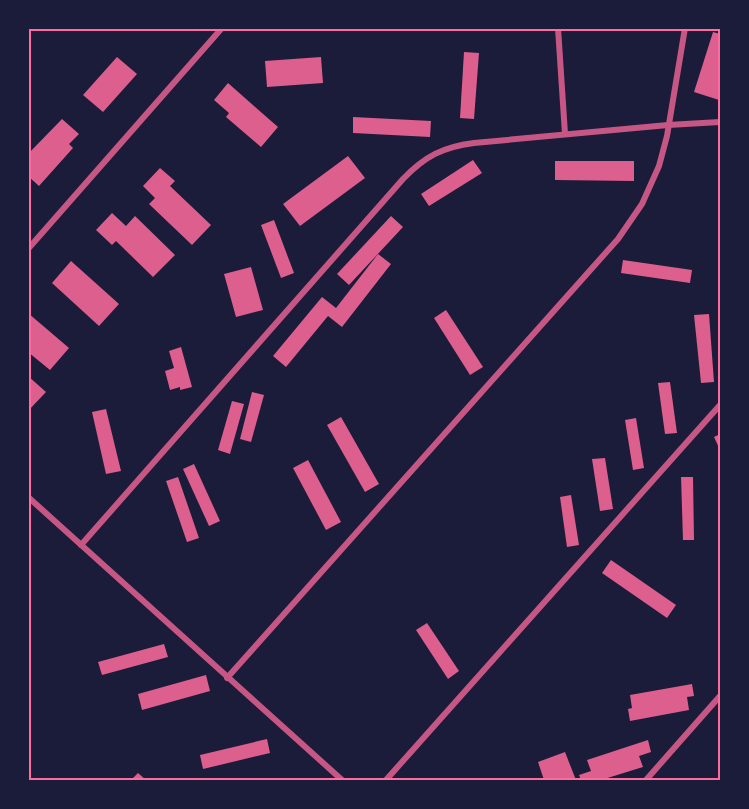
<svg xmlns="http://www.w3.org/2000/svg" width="749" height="809" font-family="'Sofia Sans Condensed',sans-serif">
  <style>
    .building { fill: #dd5f8e }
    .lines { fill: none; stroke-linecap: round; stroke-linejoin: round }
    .minor { stroke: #c65784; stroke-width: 6 }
    .neatline { fill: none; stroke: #ff6b9d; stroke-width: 2 }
  </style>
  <rect width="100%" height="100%" fill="#1b1b3a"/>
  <g class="building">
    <polygon points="713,32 720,34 720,96 719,100 694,92"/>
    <polygon points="464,52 479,53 474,119 460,118"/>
    <polygon points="117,57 137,74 103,112 83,95"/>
    <polygon points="321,57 323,83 267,87 265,61"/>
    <polygon points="228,83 278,127 261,147 226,117 229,113 214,100"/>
    <polygon points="353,117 431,121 430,137 353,133"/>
    <polygon points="62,119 79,134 69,144 73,148 39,186 28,176 28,154"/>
    <polygon points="348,156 365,178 300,226 283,204"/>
    <polygon points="473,160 482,173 429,206 421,194"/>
    <polygon points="555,161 634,161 634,181 555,180"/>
    <polygon points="160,168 175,181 170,186 211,225 192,245 149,204 155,198 143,186"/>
    <polygon points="112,213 126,226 135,216 175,255 153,277 116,241 112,245 96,230"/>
    <polygon points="391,216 403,227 349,285 337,274"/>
    <polygon points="274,220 294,273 281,278 261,225"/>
    <polygon points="378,254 391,264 342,327 328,316 286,367 273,356 322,297 336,308"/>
    <polygon points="623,260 692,270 690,283 621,273"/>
    <polygon points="71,261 119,304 99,326 52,283"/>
    <polygon points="251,267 263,310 236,317 224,274"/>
    <polygon points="446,310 483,367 470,375 434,318"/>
    <polygon points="28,313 69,348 50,370 28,352"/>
    <polygon points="709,314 714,382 701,383 694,315"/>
    <polygon points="181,347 192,387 180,390 180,387 170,390 165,371 174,368 169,351"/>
    <polygon points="28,376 46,392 28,411"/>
    <polygon points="670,382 677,433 665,434 658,383"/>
    <polygon points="252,392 264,395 251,442 240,439"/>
    <polygon points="232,401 244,404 230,454 218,450"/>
    <polygon points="106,409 121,471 106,474 92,412"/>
    <polygon points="341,417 379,484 365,492 327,425"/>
    <polygon points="636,418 644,468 633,470 625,420"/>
    <polygon points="720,434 720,450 714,437"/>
    <polygon points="605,458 613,509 600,511 592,459"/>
    <polygon points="308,460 341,522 326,530 293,468"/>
    <polygon points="194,464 220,521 209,526 183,469"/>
    <polygon points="178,477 199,538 187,542 166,481"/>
    <polygon points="681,477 693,477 694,540 683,540"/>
    <polygon points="571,495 579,545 567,547 560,497"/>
    <polygon points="611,560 676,605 667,618 602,573"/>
    <polygon points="427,623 459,671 448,679 416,630"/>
    <polygon points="164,644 168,657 102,675 98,662"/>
    <polygon points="206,675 210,691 142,710 138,694"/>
    <polygon points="692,684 694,696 687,697 689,710 630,721 628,709 632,708 630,695"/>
    <polygon points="267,739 270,753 203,769 200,755"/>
    <polygon points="648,740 651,752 639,756 643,767 601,780 581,780 579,775 591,771 587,760"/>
    <polygon points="565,752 576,780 544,780 538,762"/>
    <polygon points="138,773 146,780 131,780"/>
  </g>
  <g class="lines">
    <g class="minor">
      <polyline points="558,28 565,134"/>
      <polyline points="28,249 222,28"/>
      <polyline points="28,497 342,780"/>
      <path d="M 81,545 L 403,179 C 425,156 443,147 474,143 L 668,125 L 720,122"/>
      <polyline points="227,678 618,239 642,204 659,166 667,136 685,28"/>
      <polyline points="386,780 720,405"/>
      <polyline points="646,780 720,696"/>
    </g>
  </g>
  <rect width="749" height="809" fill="none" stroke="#1b1b3a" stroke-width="60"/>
  <rect x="30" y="30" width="689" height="749" class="neatline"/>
</svg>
